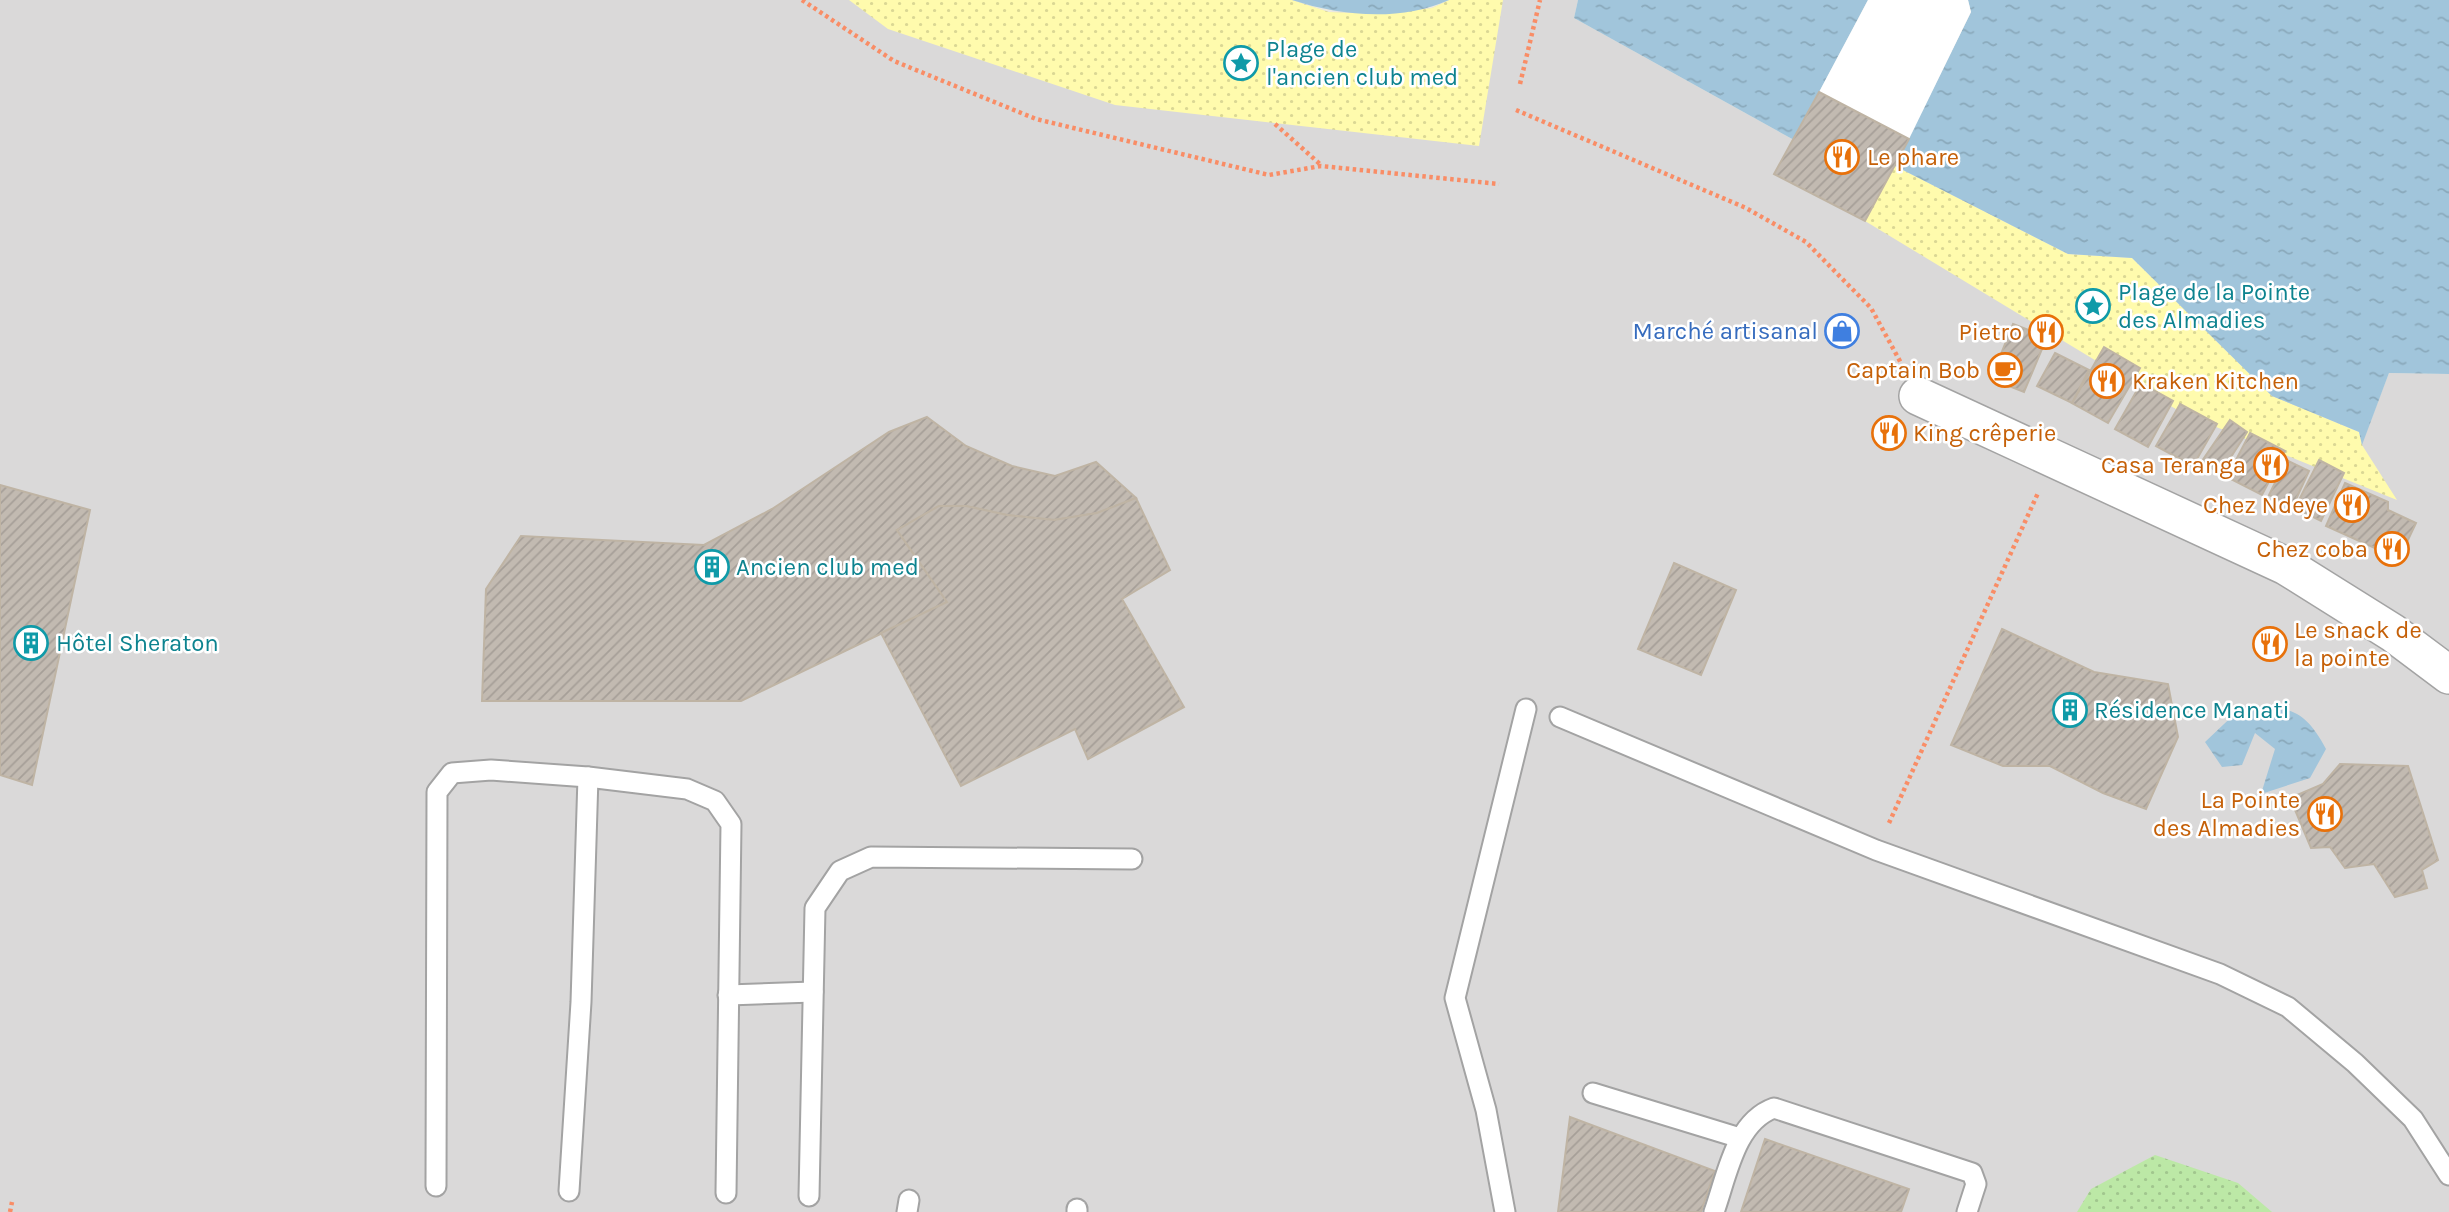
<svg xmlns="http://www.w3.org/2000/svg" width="2449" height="1212" font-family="Karla,sans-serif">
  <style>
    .residential { fill: #dad9d9 }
    .grass { fill: url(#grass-dots) }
    .sand { fill: url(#sand-dots) }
    .water { fill: url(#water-ripples) }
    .pier { fill: #fff }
    .building { fill: url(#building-hatch); stroke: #bfb4a4; stroke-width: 2 }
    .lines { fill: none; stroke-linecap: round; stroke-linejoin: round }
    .service-casing { stroke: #a3a3a3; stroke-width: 23 }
    .minor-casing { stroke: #a3a3a3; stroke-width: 40 }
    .path { stroke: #f98d66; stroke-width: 4.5; stroke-dasharray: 3.5 3.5; stroke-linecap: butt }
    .service { stroke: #fff; stroke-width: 19 }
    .minor { stroke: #fff; stroke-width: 37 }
    .labels { text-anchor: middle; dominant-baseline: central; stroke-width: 5; stroke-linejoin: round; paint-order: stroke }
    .culture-label { font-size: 24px; fill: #0d838f; stroke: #fff; text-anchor: start }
    .food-label { font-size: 24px; fill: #c56008; stroke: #fff; text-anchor: end }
    .shop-label { font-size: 24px; fill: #366cbe; stroke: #fff; text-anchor: end }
  </style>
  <defs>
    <pattern id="grass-dots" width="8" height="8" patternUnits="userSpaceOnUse" patternTransform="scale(1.75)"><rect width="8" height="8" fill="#bce8a6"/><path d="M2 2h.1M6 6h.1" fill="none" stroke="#a1c68e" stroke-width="1.8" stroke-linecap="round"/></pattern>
    <pattern id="sand-dots" width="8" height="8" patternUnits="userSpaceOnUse" patternTransform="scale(1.75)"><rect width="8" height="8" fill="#fffbad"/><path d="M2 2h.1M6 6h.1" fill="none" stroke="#dad794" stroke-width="1.8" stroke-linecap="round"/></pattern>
    <pattern id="water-ripples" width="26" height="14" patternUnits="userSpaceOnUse" patternTransform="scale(1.75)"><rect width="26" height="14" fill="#a1c5db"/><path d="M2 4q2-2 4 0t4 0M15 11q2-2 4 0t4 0" fill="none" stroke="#8aa9bb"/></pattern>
    <pattern id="building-hatch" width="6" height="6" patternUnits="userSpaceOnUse" patternTransform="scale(1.75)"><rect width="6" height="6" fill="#c2bab1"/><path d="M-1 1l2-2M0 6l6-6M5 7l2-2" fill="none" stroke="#a69f98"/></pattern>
  </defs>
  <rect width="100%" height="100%" fill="#edebe1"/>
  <polygon class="residential" points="0,0 1292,0 1329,12 1432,8 1449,0 1578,0 1574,18 1794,140 1868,0 1968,0 1971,12 1895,167 2362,443 2389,373 2449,374 2449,1212 0,1212"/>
  <polygon class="grass" points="2155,1155 2238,1183 2272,1212 2077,1212 2091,1189"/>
  <g class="sand">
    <polygon points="849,0 1292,0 1329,12 1383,14 1432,8 1449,0 1503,0 1479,146 1115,105 888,29"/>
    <polygon points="1895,166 2068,254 2132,258 2272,396 2359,432 2362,445 2397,500 2184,414 1865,221"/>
  </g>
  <g class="water">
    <path d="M 1292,0 L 1449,0 C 1400,22 1341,16 1292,0 Z"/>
    <polygon points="1578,0 1868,0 1794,140 1574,18"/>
    <polygon points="1968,0 2449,0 2449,374 2389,373 2362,445 2359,432 2272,396 2132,258 2068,254 1895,166 1971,12"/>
    <path d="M 2243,706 C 2288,708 2303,706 2326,749 L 2310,778 L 2261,794 L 2275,749 L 2255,733 L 2242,765 L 2222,767 L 2205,742 Z"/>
  </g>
  <polygon class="pier" points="1868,0 1968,0 1971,12 1909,139 1819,92"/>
  <g class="building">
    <polygon points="1819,92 1909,139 1865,221 1774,174"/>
    <polygon points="2013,324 2047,337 2024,392 1991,379"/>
    <polygon points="2104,347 2140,368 2108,423 2072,403"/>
    <polygon points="2055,353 2089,370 2072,403 2037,386"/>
    <polygon points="2141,383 2173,401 2148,447 2115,429"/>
    <polygon points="2180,404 2217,424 2193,466 2156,446"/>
    <polygon points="927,417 966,446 1012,466 1055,476 1096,462 1136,498 1097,513 1054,520 1007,515 966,506 939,506 897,530 947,602 741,701 482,701 486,589 521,536 704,545 772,509 889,432"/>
    <polygon points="2230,420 2247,432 2220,474 2202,461"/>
    <polygon points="2250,433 2285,451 2262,495 2227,477"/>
    <polygon points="2286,460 2309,471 2293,506 2269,495"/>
    <polygon points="2319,460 2344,473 2321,521 2295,508"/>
    <polygon points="2345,483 2388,502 2388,510 2416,523 2399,559 2326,526"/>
    <polygon points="0,485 90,510 32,785 0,775"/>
    <polygon points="1136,498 1170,570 1122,599 1184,707 1088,759 1075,729 961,786 881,633 947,602 897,530 939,506 966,506 1007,515 1054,520 1097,513"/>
    <polygon points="1674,563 1736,590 1701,675 1638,649"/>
    <polygon points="2002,629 2094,672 2168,684 2178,737 2146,809 2103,793 2050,766 2003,766 1951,745"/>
    <polygon points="2340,764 2408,766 2438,860 2422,870 2427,888 2395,897 2374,864 2345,868 2330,847 2311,848 2290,798 2323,784"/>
    <polygon points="1570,1117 1715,1171 1701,1212 1558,1212"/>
    <polygon points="1765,1139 1909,1189 1901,1212 1741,1212"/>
  </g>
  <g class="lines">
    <g class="service-casing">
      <g id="service">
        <polyline points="1560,717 1876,850 2220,974 2288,1007 2355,1063 2413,1119 2449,1175"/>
        <polyline points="728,995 813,992"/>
        <polyline points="1593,1093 1740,1138"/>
        <polyline points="436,1186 437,792 452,773 491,770 588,777"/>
        <polyline points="569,1191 581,1002 588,777 687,789 715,801 731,824 726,1193"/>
        <polyline points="809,1196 815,908 840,871 871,857 1132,859"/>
        <polyline points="907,1212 909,1200"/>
        <polyline points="1077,1212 1077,1209"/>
        <polyline points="1505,1212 1486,1110 1455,998 1526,709"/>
        <path d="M 1714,1212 C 1727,1176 1735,1122 1774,1108 L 1972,1173 L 1976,1184 L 1967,1212"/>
      </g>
    </g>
    <g class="minor-casing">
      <polyline id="minor" points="1918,396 2286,566 2393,633 2449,675"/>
    </g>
    <g class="path">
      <polyline points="802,0 894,61 1036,119 1269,175 1321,166 1499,184"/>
      <polyline points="1520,84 1540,0"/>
      <polyline points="1516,110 1746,208 1806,242 1871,308 1901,363"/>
      <polyline points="1275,124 1321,165"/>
      <polyline points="1889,823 2038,493"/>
      <polyline points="10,1212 12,1202"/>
    </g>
    <use href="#service" class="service"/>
    <use href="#minor" class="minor"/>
  </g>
  <defs>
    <g id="sight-ring" transform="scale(1.75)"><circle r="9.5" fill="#fff" stroke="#0f9aa8" stroke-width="1.5"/><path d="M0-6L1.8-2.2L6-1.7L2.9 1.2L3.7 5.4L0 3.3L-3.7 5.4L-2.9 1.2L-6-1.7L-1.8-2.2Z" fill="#0f9aa8"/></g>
    <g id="restaurant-ring" transform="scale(1.75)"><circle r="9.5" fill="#fff" stroke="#e8710a" stroke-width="1.5"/><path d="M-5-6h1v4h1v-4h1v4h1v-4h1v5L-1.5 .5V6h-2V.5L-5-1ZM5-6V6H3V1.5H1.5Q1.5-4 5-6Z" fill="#e8710a"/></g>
    <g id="shop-ring" transform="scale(1.75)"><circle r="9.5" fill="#fff" stroke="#3f7fe0" stroke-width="1.5"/><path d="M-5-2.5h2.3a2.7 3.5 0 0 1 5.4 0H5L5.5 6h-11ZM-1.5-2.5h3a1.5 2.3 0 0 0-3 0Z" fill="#3f7fe0"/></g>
    <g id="cafe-ring" transform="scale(1.75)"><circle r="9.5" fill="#fff" stroke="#e8710a" stroke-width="1.5"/><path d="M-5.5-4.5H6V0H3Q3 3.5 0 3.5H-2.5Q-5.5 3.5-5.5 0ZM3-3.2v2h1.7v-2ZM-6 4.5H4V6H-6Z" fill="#e8710a"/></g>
    <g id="building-ring" transform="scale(1.75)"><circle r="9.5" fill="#fff" stroke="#0f9aa8" stroke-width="1.5"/><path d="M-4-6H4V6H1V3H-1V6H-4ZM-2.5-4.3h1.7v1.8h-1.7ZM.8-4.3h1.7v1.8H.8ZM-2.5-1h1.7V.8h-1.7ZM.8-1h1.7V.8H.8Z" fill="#0f9aa8"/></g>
  </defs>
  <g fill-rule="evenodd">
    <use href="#sight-ring" x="1241" y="63"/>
    <use href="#restaurant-ring" x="1842" y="157"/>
    <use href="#sight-ring" x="2093" y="306"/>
    <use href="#shop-ring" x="1842" y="331"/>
    <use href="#restaurant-ring" x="2046" y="332"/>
    <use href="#cafe-ring" x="2005" y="370"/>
    <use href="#restaurant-ring" x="2107" y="381"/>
    <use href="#restaurant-ring" x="1889" y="433"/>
    <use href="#restaurant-ring" x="2271" y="465"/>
    <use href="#restaurant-ring" x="2352" y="505"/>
    <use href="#restaurant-ring" x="2392" y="549"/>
    <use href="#building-ring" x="712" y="567"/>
    <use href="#building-ring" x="31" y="643"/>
    <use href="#restaurant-ring" x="2270" y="644"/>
    <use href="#building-ring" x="2070" y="710"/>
    <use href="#restaurant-ring" x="2325" y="814"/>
  </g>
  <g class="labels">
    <g class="culture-label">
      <text x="1266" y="49">Plage de<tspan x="1266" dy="28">l'ancien club med</tspan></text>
      <text x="2118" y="292">Plage de la Pointe<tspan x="2118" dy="28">des Almadies</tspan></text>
      <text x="736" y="567">Ancien club med</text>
      <text x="56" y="643">Hôtel Sheraton</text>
      <text x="2094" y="710">Résidence Manati</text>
    </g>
    <g class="food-label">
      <text x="1867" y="157" text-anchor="start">Le phare</text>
      <text x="2022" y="332">Pietro</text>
      <text x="1980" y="370">Captain Bob</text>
      <text x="2132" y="381" text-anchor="start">Kraken Kitchen</text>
      <text x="1913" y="433" text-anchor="start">King crêperie</text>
      <text x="2246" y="465">Casa Teranga</text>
      <text x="2328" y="505">Chez Ndeye</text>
      <text x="2368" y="549">Chez coba</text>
      <text x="2294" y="630" text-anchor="start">Le snack de<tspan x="2294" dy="28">la pointe</tspan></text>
      <text x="2300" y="800">La Pointe<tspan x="2300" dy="28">des Almadies</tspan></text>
    </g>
    <g class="shop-label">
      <text x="1818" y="331">Marché artisanal</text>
    </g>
  </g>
</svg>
